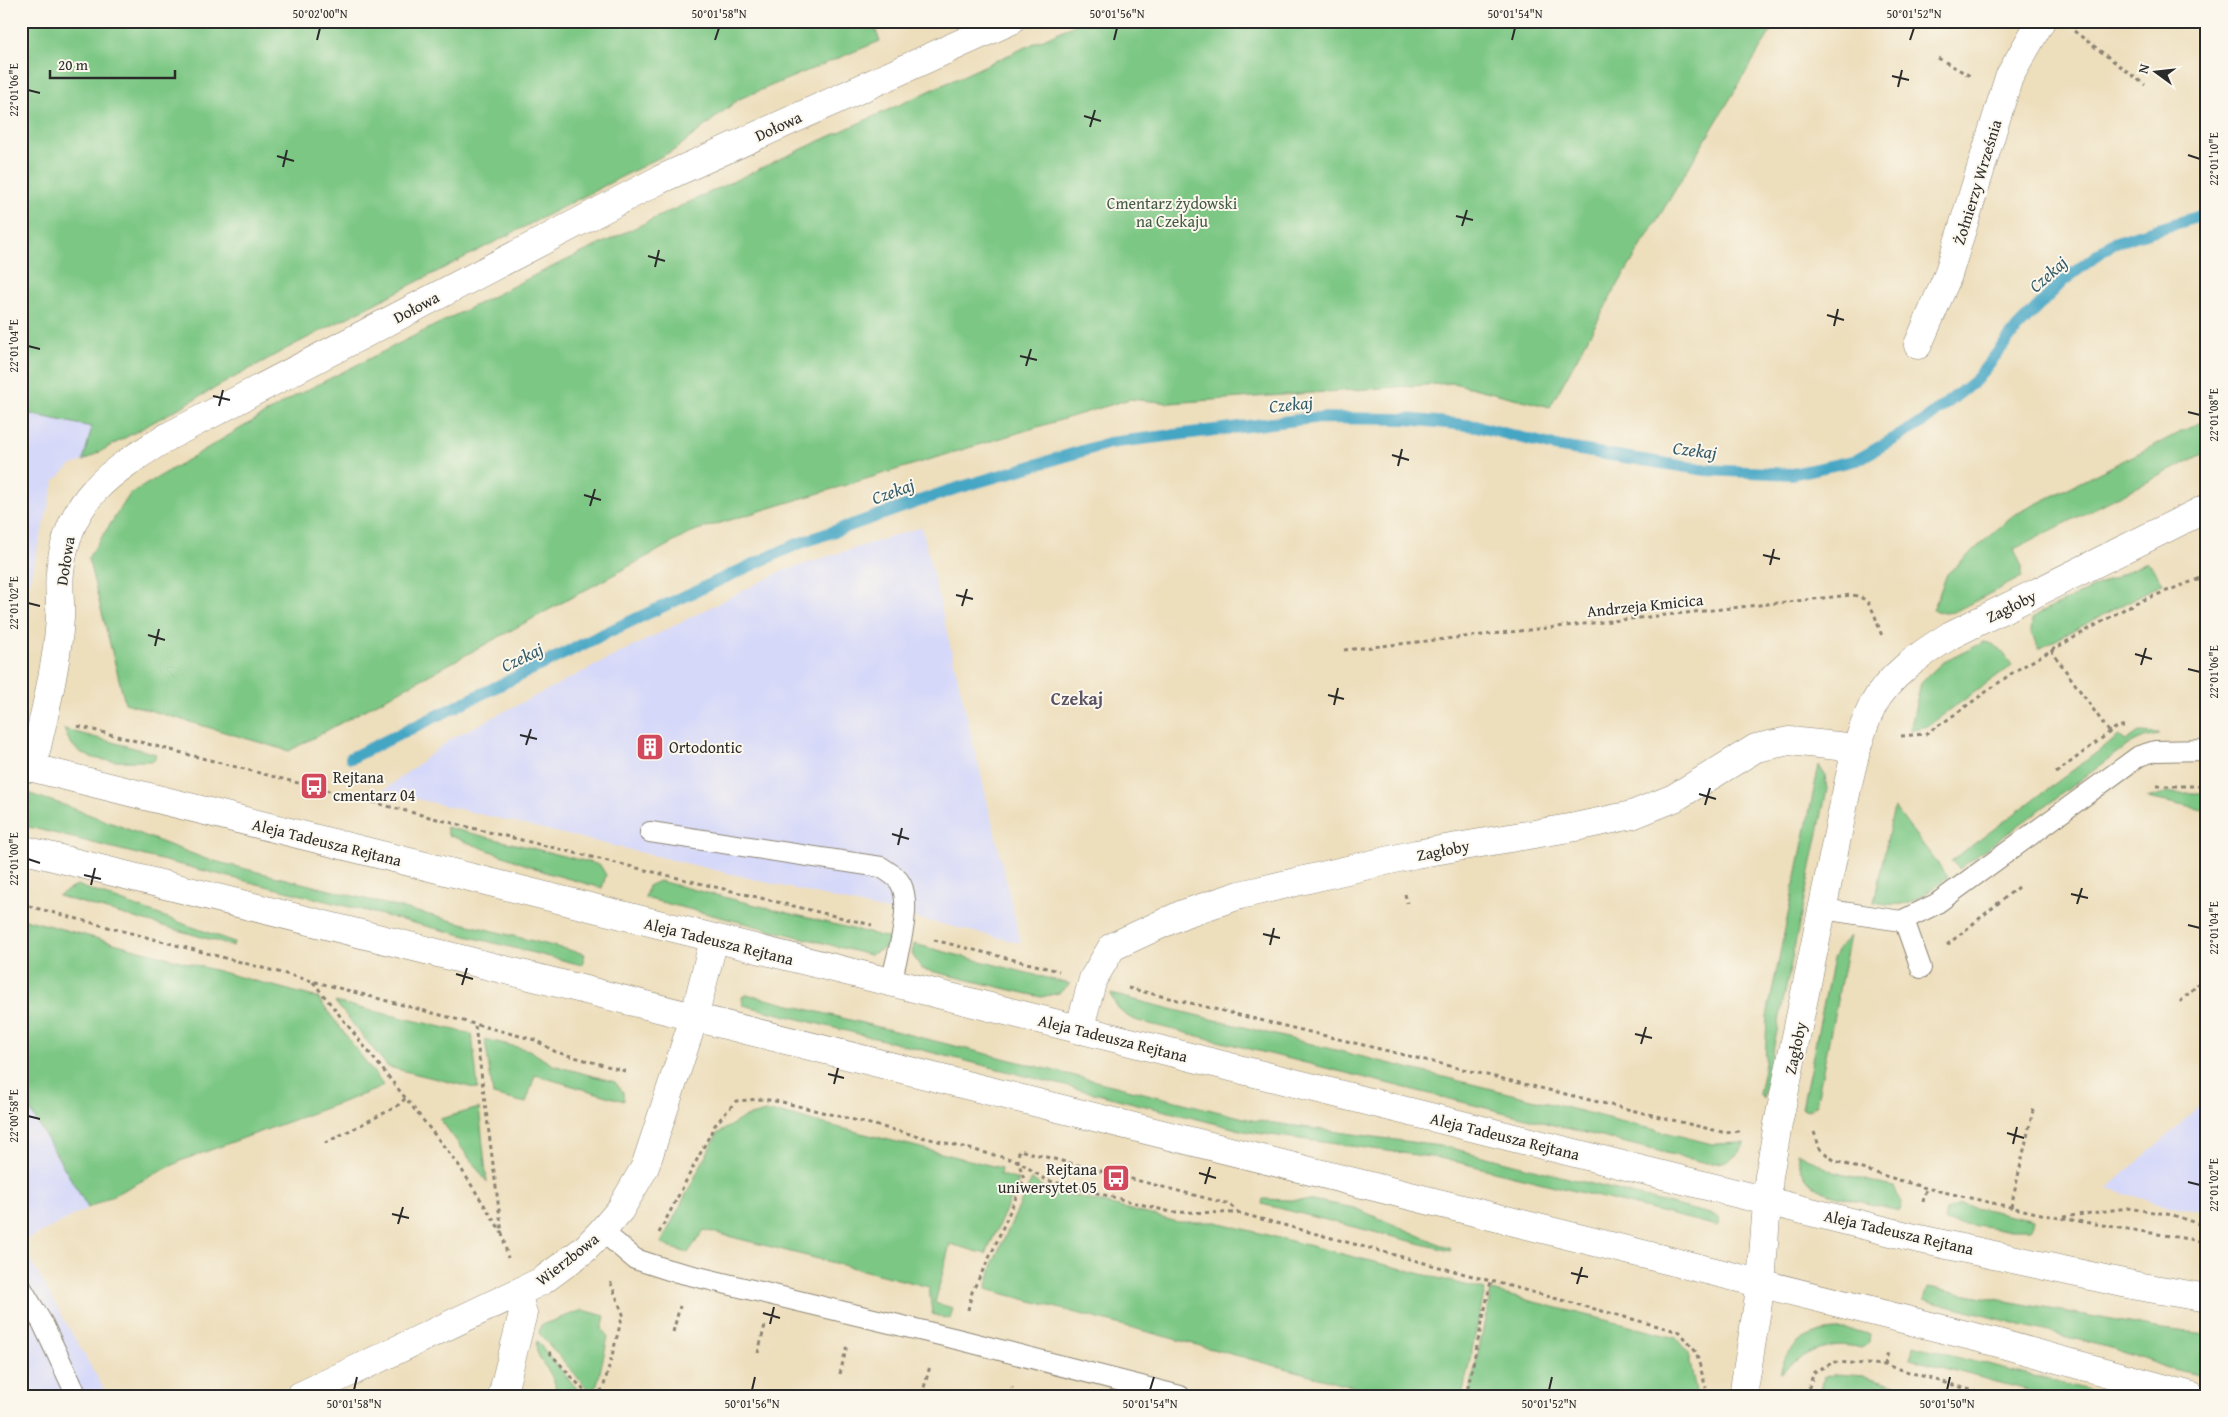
<svg xmlns="http://www.w3.org/2000/svg" width="2228" height="1417" font-family="'Gentium Book Plus',serif">
  <style>
    .built { fill: #d5d8f9 }
    .green { fill: #7cc784; stroke: #547958 }
    .lines { fill: none; stroke-linecap: round; stroke-linejoin: round }
    .stream { stroke: #45a6c4; stroke-width: 12 }
    .lane-casing { stroke: #8c8474; stroke-width: 22 }
    .street-casing { stroke: #8c8474; stroke-width: 29 }
    .secondary-casing { stroke: #8c8474; stroke-width: 29 }
    .path { stroke: #8c8474; stroke-width: 3; stroke-dasharray: 4 4; stroke-linecap: butt }
    .lane { stroke: #fff; stroke-width: 20 }
    .street { stroke: #fff; stroke-width: 28 }
    .secondary { stroke: #fff; stroke-width: 28 }
    .ticks { fill: none; stroke: #2b2b2b; stroke-width: 2 }
    .labels { text-anchor: middle; dominant-baseline: central; stroke-width: 4; stroke-linejoin: round; paint-order: stroke }
    .street-label { font-size: 16px; fill: #2b2b2b; stroke: #fbf7ec }
    .park-label { font-size: 16px; fill: #435a46; stroke: #fbf7ec }
    .poi-label { font-size: 16px; fill: #2b2b2b; stroke: #fbf7ec; text-anchor: start }
    .water-label { font-size: 18px; font-style: italic; fill: #355c68; stroke: #fbf7ec }
    .neighbourhood-label { font-size: 18px; font-weight: bold; fill: #5a5263; stroke: #fbf7ec }
    .neatline { fill: none; stroke: #2b2b2b; stroke-width: 2 }
    .ticks-label { font-size: 12px; text-anchor: middle; fill: #2b2b2b }
  </style>
  <rect width="100%" height="100%" fill="#fbf7ec"/>
  <filter id="ink" filterUnits="userSpaceOnUse"><feTurbulence type="fractalNoise" baseFrequency=".02" numOctaves="2"/><feDisplacementMap in="SourceGraphic" scale="10" xChannelSelector="R" yChannelSelector="G"/><feConvolveMatrix kernelMatrix="1 2 1 2 8 2 1 2 1" color-interpolation-filters="sRGB"/></filter>
  <filter id="wash" filterUnits="userSpaceOnUse"><feTurbulence type="fractalNoise" baseFrequency=".0096" numOctaves="4" result="noise"/><feDisplacementMap in="SourceGraphic" scale="20" xChannelSelector="R" yChannelSelector="G"/><feGaussianBlur stdDeviation="1.12" result="paint"/><feColorMatrix in="noise" values="0 0 0 0 0 0 0 0 0 0 0 0 0 0 0 0 0 1.4 0 .05"/><feComposite in="paint" operator="in"/></filter>
  <g filter="url(#wash)">
    <rect width="100%" height="100%" fill="#eddebc"/>
    <g class="built">
      <polygon points="21,412 92,427 83,461 70,466 55,480 21,615"/>
      <polygon points="922,527 1021,943 383,791 452,738 782,571"/>
      <polygon points="21,1095 88,1208 21,1243"/>
      <polygon points="2207,1100 2207,1210 2170,1207 2108,1188"/>
      <polygon points="21,1244 89,1363 108,1396 21,1396"/>
    </g>
    <g class="green">
      <polygon points="21,21 872,21 880,41 739,99 676,149 284,350 83,461 92,427 21,412"/>
      <polygon points="1083,21 1777,21 1613,293 1550,407 1453,383 1170,403 1130,399 694,531 289,751 125,703 88,558 130,494 295,396 535,275 778,160"/>
      <polygon points="2207,419 2207,452 2014,549 2022,567 2022,577 2014,581 1954,612 1944,613 1933,610 1947,574 2012,516"/>
      <polygon points="2147,562 2154,569 2163,583 2039,649 2031,633 2032,619 2038,614"/>
      <path d="M 1984,642 C 1998,643 2004,654 2012,665 L 1928,726 L 1910,730 L 1921,682 L 1942,663 Z"/>
      <path d="M 64,729 L 156,754 L 154,761 C 121,760 76,769 64,729 Z"/>
      <polygon points="2139,732 2159,733 2159,735 2144,738 2127,746 1959,869 1951,861 2119,736 2126,741"/>
      <polygon points="1819,765 1825,776 1827,789 1763,1099 1759,1094 1765,1063 1767,1016"/>
      <polygon points="21,791 67,806 206,859 585,954 582,965 21,825"/>
      <polygon points="2165,793 2207,793 2207,811 2147,798"/>
      <path d="M 1894,807 L 1948,877 C 1919,898 1911,910 1874,902 Z"/>
      <polygon points="446,827 600,865 606,875 602,888 548,873 448,835"/>
      <polygon points="659,881 889,938 887,947 870,955 645,898 648,886"/>
      <polygon points="77,885 234,942 233,946 58,896"/>
      <polygon points="21,918 318,998 383,1085 378,1089 183,1160 88,1208 21,1095"/>
      <polygon points="1850,936 1816,1105 1808,1110 1802,1108 1833,959 1838,948"/>
      <polygon points="914,944 1070,984 1059,993 1041,997 922,969 912,954"/>
      <polygon points="746,994 1252,1120 1447,1147 1714,1215 1718,1218 1719,1223 1717,1226 1445,1159 1249,1132 743,1005 742,997"/>
      <path d="M 1111,994 L 1712,1144 L 1745,1143 C 1736,1160 1725,1164 1706,1163 L 1138,1021 C 1123,1016 1116,1008 1111,994 Z"/>
      <polygon points="335,1002 472,1034 478,1089 388,1067"/>
      <polygon points="485,1039 529,1050 553,1065 615,1082 623,1092 624,1101 535,1075 526,1103 493,1095"/>
      <polygon points="479,1108 487,1182 440,1119"/>
      <polygon points="765,1112 781,1113 1001,1168 1000,1175 1019,1180 986,1254 950,1244 935,1303 953,1308 950,1319 932,1314 929,1287 704,1230 688,1253 671,1248 661,1243 717,1134 743,1118"/>
      <path d="M 1797,1153 L 1834,1172 L 1893,1187 L 1902,1202 L 1900,1211 C 1885,1208 1870,1204 1854,1200 C 1823,1193 1803,1189 1797,1153 Z"/>
      <polygon points="1032,1179 1044,1188 1178,1222 1216,1222 1485,1290 1462,1396 1389,1396 986,1289 994,1260"/>
      <polygon points="1263,1199 1317,1201 1355,1208 1451,1249 1450,1251 1262,1204"/>
      <polygon points="1961,1204 2034,1220 2031,1229 1996,1229 1944,1221 1946,1211"/>
      <polygon points="1928,1287 2162,1329 2207,1334 2207,1377 2168,1368 2114,1349 1924,1300"/>
      <polygon points="1491,1291 1676,1338 1688,1353 1697,1396 1469,1396"/>
      <polygon points="583,1310 605,1316 602,1329 608,1337 597,1385 591,1393 539,1333 541,1325"/>
      <path d="M 1834,1330 L 1854,1330 L 1870,1335 L 1869,1342 L 1860,1348 C 1825,1339 1808,1354 1780,1373 C 1787,1345 1806,1333 1834,1330 Z"/>
      <path d="M 537,1341 L 583,1396 L 556,1396 C 555,1391 556,1384 553,1379 C 548,1367 533,1356 537,1341 Z"/>
      <polygon points="1913,1345 2112,1396 2049,1396 1911,1359"/>
      <polygon points="1835,1374 1864,1376 1936,1396 1820,1396 1824,1377"/>
    </g>
    <g class="lines">
      <polyline class="stream" points="351,758 610,631 795,545 948,491 1109,443 1314,418 1407,419 1476,426 1554,446 1706,470 1792,474 1857,460 1923,422 1976,380 2017,328 2063,281 2113,243 2207,214"/>
    </g>
  </g>
  <g filter="url(#ink)">
    <g class="lines">
      <g class="lane-casing">
        <g id="lane">
          <path d="M 650,832 L 881,867 C 888,872 897,876 901,884 C 913,908 896,958 891,983"/>
          <polyline points="1823,909 1901,921 1936,904 2139,756 2155,751 2207,750"/>
          <polyline points="1904,920 1921,968"/>
          <polyline points="602,1231 635,1259 669,1270 961,1340 1180,1396"/>
          <polyline points="21,1287 43,1324 77,1396"/>
        </g>
      </g>
      <g class="street-casing">
        <g id="street">
          <polyline points="1918,345 1948,275 2009,77 2041,21"/>
          <path d="M 32,768 C 43,720 57,667 60,618 C 61,603 58,587 60,572 C 68,497 110,472 169,436 L 659,180 L 1010,21"/>
          <polyline points="1079,1030 1093,979 1112,947 1183,914 1240,895 1416,854 1575,827 1632,815 1674,798 1756,748 1789,741 1857,748"/>
          <polyline points="502,1396 523,1313 517,1294"/>
          <path d="M 1743,1396 L 1761,1284 L 1769,1176 L 1778,1124 L 1848,784 C 1854,758 1860,732 1872,707 C 1888,676 1922,653 1951,635 L 2207,508"/>
        </g>
      </g>
      <g class="secondary-casing">
        <g id="secondary">
          <polyline points="21,765 1915,1238 2137,1286 2207,1298"/>
          <polyline points="21,849 1991,1341 2192,1396"/>
          <polyline points="300,1396 542,1281 585,1249 602,1231 620,1210 645,1167 694,1018 714,939"/>
        </g>
      </g>
      <g class="path">
        <polyline points="2074,31 2145,85"/>
        <polyline points="1938,58 1972,77"/>
        <polyline points="2196,580 2207,575"/>
        <path d="M 1344,650 L 1851,595 C 1874,596 1875,621 1883,638"/>
        <polyline points="2051,650 2110,733"/>
        <polyline points="78,726 476,829 872,925"/>
        <polyline points="1901,736 1925,734 1947,720 2015,671 2135,603 2196,580 2207,581"/>
        <polyline points="2056,773 2118,726 2124,726"/>
        <polyline points="2157,786 2207,786"/>
        <polyline points="1405,894 1407,903"/>
        <polyline points="21,904 535,1040 556,1052 625,1071"/>
        <polyline points="934,940 1059,971"/>
        <polyline points="1947,945 2018,887"/>
        <polyline points="313,982 458,1164 502,1233"/>
        <polyline points="1128,988 1726,1133 1738,1131 1740,1128"/>
        <polyline points="2180,1002 2207,975"/>
        <polyline points="475,1026 502,1233 508,1258"/>
        <polyline points="1814,1132 1820,1149 1835,1161 1926,1188 2059,1218 2207,1242"/>
        <polyline points="325,1143 396,1107 406,1098"/>
        <polyline points="1923,1202 1926,1188"/>
        <polyline points="2011,1207 2034,1106"/>
        <polyline points="2063,1217 2127,1208 2173,1215 2207,1227"/>
        <polyline points="659,1233 715,1125 736,1101 761,1099 782,1102 1018,1161 1046,1180 1171,1212 1239,1213 1680,1332 1696,1352 1706,1388"/>
        <polyline points="968,1310 972,1292 993,1250 1024,1179 1018,1161 1019,1150 1229,1204 1239,1213"/>
        <polyline points="673,1332 680,1306"/>
        <polyline points="549,1352 589,1396"/>
        <polyline points="758,1353 765,1325"/>
        <polyline points="1885,1365 1888,1352"/>
        <polyline points="840,1374 847,1345"/>
        <polyline points="922,1395 930,1366"/>
        <polyline points="593,1396 603,1389 623,1314 610,1281"/>
        <polyline points="1010,1396 1012,1387"/>
        <polyline points="1466,1396 1491,1281"/>
        <polyline points="1806,1396 1814,1372 1834,1362 1885,1365 1991,1396"/>
      </g>
      <use href="#lane" class="lane"/>
      <use href="#street" class="street"/>
      <use href="#secondary" class="secondary"/>
    </g>
  </g>
  <path class="ticks" d="M 317,40 L 320,28M 715,40 L 719,28M 1114,40 L 1117,28M 1512,40 L 1515,28M 1910,40 L 1914,28M 1892,76 L 1909,80M 1898,87 L 1902,70M 28,90 L 40,93M 1084,116 L 1101,121M 1090,127 L 1095,110M 2188,155 L 2200,159M 277,156 L 294,161M 283,167 L 287,150M 1456,216 L 1473,220M 1462,226 L 1467,210M 648,256 L 665,261M 655,267 L 659,250M 1827,315 L 1844,320M 1834,326 L 1838,309M 28,346 L 40,349M 1020,356 L 1037,360M 1026,366 L 1031,349M 213,396 L 230,400M 219,406 L 223,390M 2188,412 L 2200,415M 1392,455 L 1409,460M 1398,466 L 1402,449M 584,495 L 601,500M 590,506 L 595,489M 1763,555 L 1780,559M 1770,565 L 1774,549M 956,595 L 973,599M 28,603 L 40,606M 962,606 L 967,589M 148,635 L 165,640M 155,646 L 159,629M 2135,654 L 2152,659M 2141,665 L 2146,648M 2188,669 L 2200,672M 1328,695 L 1344,699M 1334,705 L 1338,688M 520,735 L 537,739M 526,745 L 531,729M 1699,794 L 1716,799M 1705,805 L 1710,788M 892,834 L 909,839M 898,845 L 902,828M 28,859 L 40,863M 84,875 L 101,879M 91,885 L 95,868M 2071,894 L 2088,898M 2077,904 L 2082,888M 2188,925 L 2200,928M 1263,934 L 1280,938M 1270,945 L 1274,928M 456,974 L 473,979M 462,985 L 467,968M 1635,1034 L 1652,1038M 1641,1044 L 1646,1027M 828,1074 L 844,1078M 834,1084 L 838,1068M 28,1116 L 40,1119M 2007,1133 L 2024,1138M 2013,1144 L 2017,1127M 1199,1173 L 1216,1178M 2188,1182 L 2200,1185M 1205,1184 L 1210,1167M 392,1214 L 409,1218M 398,1224 L 403,1207M 1571,1273 L 1588,1277M 1577,1284 L 1582,1267M 763,1313 L 780,1318M 770,1324 L 774,1307M 354,1390 L 357,1377M 752,1390 L 755,1377M 1150,1390 L 1154,1377M 1549,1390 L 1552,1377M 1947,1390 L 1950,1377"/>
  <defs>
    <g id="building-square" transform="scale(1.4375)"><rect x="-9" y="-9" width="18" height="18" rx="4" fill="#d1495b" stroke="#fbf7ec"/><path d="M-4-6H4V6H1V3H-1V6H-4ZM-2.5-4.3h1.7v1.8h-1.7ZM.8-4.3h1.7v1.8H.8ZM-2.5-1h1.7V.8h-1.7ZM.8-1h1.7V.8H.8Z" fill="#fff"/></g>
    <g id="bus-square" transform="scale(1.4375)"><rect x="-9" y="-9" width="18" height="18" rx="4" fill="#d1495b" stroke="#fbf7ec"/><path d="M-5-6H5V4H4V6H2V4H-2V6H-4V4H-5ZM-3.5-4V0h7V-4ZM-3.5 1.2v1.5H-2V1.2ZM2 1.2v1.5H3.5V1.2Z" fill="#fff"/></g>
  </defs>
  <g fill-rule="evenodd">
    <use href="#building-square" x="650" y="747"/>
    <use href="#bus-square" x="314" y="786"/>
    <use href="#bus-square" x="1116" y="1178"/>
  </g>
  <g class="labels">
    <g class="street-label">
      <text transform="translate(778 126) rotate(-25)">Dołowa</text>
      <text transform="translate(1977 182) rotate(-73)">Żołnierzy Września</text>
      <text transform="translate(416 307) rotate(-28)">Dołowa</text>
      <text transform="translate(65 561) rotate(-81)">Dołowa</text>
      <text transform="translate(1645 605) rotate(-6)">Andrzeja Kmicica</text>
      <text transform="translate(2011 606) rotate(-26)">Zagłoby</text>
      <text transform="translate(327 842) rotate(14)">Aleja Tadeusza Rejtana</text>
      <text transform="translate(1443 850) rotate(-11)">Zagłoby</text>
      <text transform="translate(719 941) rotate(14)">Aleja Tadeusza Rejtana</text>
      <text transform="translate(1113 1038) rotate(14)">Aleja Tadeusza Rejtana</text>
      <text transform="translate(1795 1048) rotate(-78)">Zagłoby</text>
      <text transform="translate(1505 1136) rotate(14)">Aleja Tadeusza Rejtana</text>
      <text transform="translate(1899 1232) rotate(13)">Aleja Tadeusza Rejtana</text>
      <text transform="translate(567 1259) rotate(-38)">Wierzbowa</text>
    </g>
    <g class="park-label">
      <text x="1172" y="203">Cmentarz żydowski<tspan x="1172" dy="18">na Czekaju</tspan></text>
    </g>
    <g class="poi-label">
      <text x="669" y="747">Ortodontic</text>
      <text x="333" y="777">Rejtana<tspan x="333" dy="18">cmentarz 04</tspan></text>
      <text x="1097" y="1169" text-anchor="end">Rejtana<tspan x="1097" dy="18">uniwersytet 05</tspan></text>
    </g>
    <g class="water-label">
      <text transform="translate(2048 274) rotate(-42)">Czekaj</text>
      <text transform="translate(1291 404) rotate(-6)">Czekaj</text>
      <text transform="translate(1695 450) rotate(7)">Czekaj</text>
      <text transform="translate(893 491) rotate(-20)">Czekaj</text>
      <text transform="translate(522 657) rotate(-26)">Czekaj</text>
    </g>
    <g class="neighbourhood-label">
      <text x="1077" y="698">Czekaj</text>
    </g>
  </g>
  <rect width="2228" height="1417" fill="none" stroke="#fbf7ec" stroke-width="55"/>
  <g transform="translate(2156 72) rotate(285)" stroke="#fbf7ec" stroke-width="4" paint-order="stroke">
  <path d="M0-4L9 19L0 12L-9 19Z" fill="#2b2b2b"/>
  <text y="-8" font-size="14" font-weight="bold" text-anchor="middle" fill="#2b2b2b">N</text>
  </g>
  <path d="M50 70v8h125v-8" fill="none" stroke="#2b2b2b" stroke-width="2.5"/>
  <text x="58" y="70" font-size="15" fill="#2b2b2b" stroke="#fbf7ec" stroke-width="4" paint-order="stroke">20 m</text>
  <rect x="28" y="28" width="2172" height="1362" class="neatline"/>
  <g class="ticks-label">
    <text x="320" y="18">50°02'00"N</text>
    <text x="719" y="18">50°01'58"N</text>
    <text x="1117" y="18">50°01'56"N</text>
    <text x="1515" y="18">50°01'54"N</text>
    <text x="1914" y="18">50°01'52"N</text>
    <text transform="translate(14 90) rotate(-90)" y="4">22°01'06"E</text>
    <text transform="translate(2214 159) rotate(-90)" y="4">22°01'10"E</text>
    <text transform="translate(14 346) rotate(-90)" y="4">22°01'04"E</text>
    <text transform="translate(2214 415) rotate(-90)" y="4">22°01'08"E</text>
    <text transform="translate(14 603) rotate(-90)" y="4">22°01'02"E</text>
    <text transform="translate(2214 672) rotate(-90)" y="4">22°01'06"E</text>
    <text transform="translate(14 859) rotate(-90)" y="4">22°01'00"E</text>
    <text transform="translate(2214 928) rotate(-90)" y="4">22°01'04"E</text>
    <text transform="translate(14 1116) rotate(-90)" y="4">22°00'58"E</text>
    <text transform="translate(2214 1185) rotate(-90)" y="4">22°01'02"E</text>
    <text x="354" y="1408">50°01'58"N</text>
    <text x="752" y="1408">50°01'56"N</text>
    <text x="1150" y="1408">50°01'54"N</text>
    <text x="1549" y="1408">50°01'52"N</text>
    <text x="1947" y="1408">50°01'50"N</text>
  </g>
</svg>
